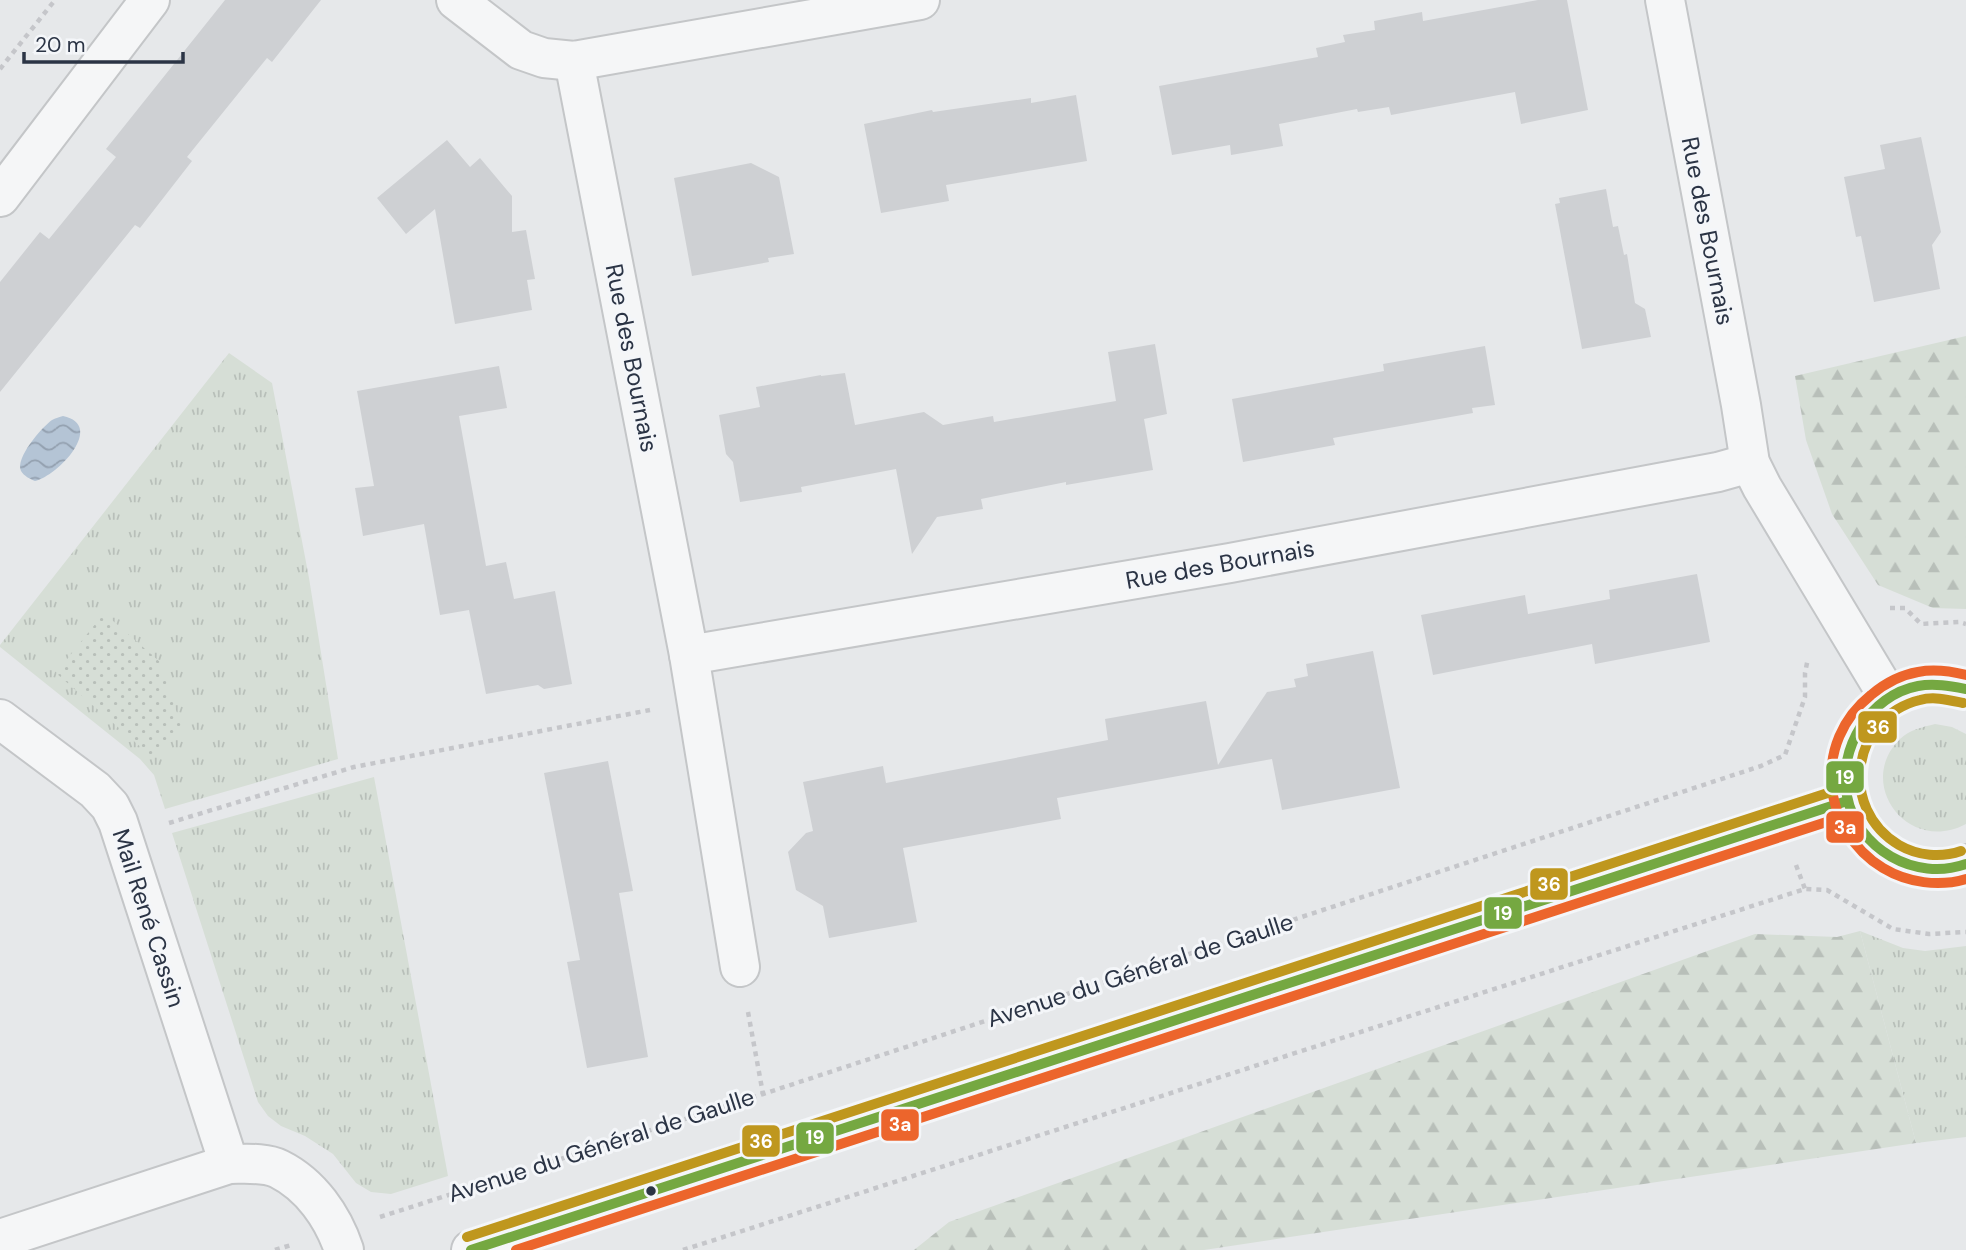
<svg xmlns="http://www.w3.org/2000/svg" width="1966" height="1250" font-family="'DM Sans',sans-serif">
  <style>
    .grass { fill: url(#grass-tufts) }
    .forest { fill: url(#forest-firs) }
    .park { fill: url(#park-dots) }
    .water { fill: url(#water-waves) }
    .building { fill: #ced0d3 }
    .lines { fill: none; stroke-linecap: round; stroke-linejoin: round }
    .minor-casing { stroke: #c4c6c8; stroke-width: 42 }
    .tertiary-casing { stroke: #c4c6c8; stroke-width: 42 }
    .path { stroke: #c5c6ca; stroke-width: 4.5; stroke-dasharray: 5 5; stroke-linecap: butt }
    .minor { stroke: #f5f6f7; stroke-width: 38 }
    .tertiary { stroke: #f5f6f7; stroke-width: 38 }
    .bus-1-casing { stroke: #f4f6f9; stroke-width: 16 }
    .bus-2-casing { stroke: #f4f6f9; stroke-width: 16 }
    .bus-3-casing { stroke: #f4f6f9; stroke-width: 16 }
    .bus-1 { stroke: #75a841; stroke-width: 10 }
    .bus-2 { stroke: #ec652c; stroke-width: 10 }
    .bus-3 { stroke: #bf971e; stroke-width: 10 }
    .bus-dot { fill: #2b3445; stroke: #f4f6f9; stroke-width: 2.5 }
    .labels { text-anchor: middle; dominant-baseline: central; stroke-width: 6; stroke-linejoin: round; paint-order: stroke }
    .street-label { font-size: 24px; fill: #2b3445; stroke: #f4f6f9 }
    .line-badge { stroke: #f4f6f9; stroke-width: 2.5 }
    .badge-label { font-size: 19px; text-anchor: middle; font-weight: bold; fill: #fff }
  </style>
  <defs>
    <pattern id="grass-tufts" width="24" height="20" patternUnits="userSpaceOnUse" patternTransform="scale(1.75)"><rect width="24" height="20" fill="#d6ded6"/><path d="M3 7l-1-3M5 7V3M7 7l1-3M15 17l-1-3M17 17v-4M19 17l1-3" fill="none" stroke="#b8bfb9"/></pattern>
    <pattern id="forest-firs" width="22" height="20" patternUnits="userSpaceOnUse" patternTransform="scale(1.75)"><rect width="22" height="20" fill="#d6ded6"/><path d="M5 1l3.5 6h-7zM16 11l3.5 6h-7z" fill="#b8bfb9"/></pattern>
    <pattern id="park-dots" width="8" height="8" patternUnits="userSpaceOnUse" patternTransform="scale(1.75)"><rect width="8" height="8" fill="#d6ded6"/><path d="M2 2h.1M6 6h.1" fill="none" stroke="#b8bfb9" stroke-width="1.8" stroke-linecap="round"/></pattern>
    <pattern id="water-waves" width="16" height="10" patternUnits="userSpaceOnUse" patternTransform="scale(1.75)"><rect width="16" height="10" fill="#b4c4d5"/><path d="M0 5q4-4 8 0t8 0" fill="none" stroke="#93a0af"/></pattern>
  </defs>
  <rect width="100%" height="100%" fill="#e6e8ea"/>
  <g class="grass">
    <polygon points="229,353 272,383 309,578 338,759 165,809 154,775 140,759 0,647 0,645"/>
    <path d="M 1935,724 L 1952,727 L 1966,734 L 1966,824 C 1907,855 1855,783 1900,739 C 1909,730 1923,727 1935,724 Z"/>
    <polygon points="374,777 448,1176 391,1194 371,1192 356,1183 333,1154 305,1136 281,1126 268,1116 258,1102 172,833"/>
    <polygon points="1860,931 1903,948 1925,951 1966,946 1966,1137 1916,1143"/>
  </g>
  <g class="forest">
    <polygon points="1966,336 1966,609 1933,608 1878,585 1832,514 1806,440 1795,376"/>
    <polygon points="1860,931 1916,1143 1204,1250 914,1250 949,1222 1755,934 1837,937"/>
  </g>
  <polygon class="park" points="104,613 160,662 181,725 152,757 56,673"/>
  <path class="water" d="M 63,416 C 106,425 58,476 35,481 C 30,479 24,476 21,471 C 15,458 42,427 52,420 C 55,418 60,417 63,416 Z"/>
  <g class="building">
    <polygon points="225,0 321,0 272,62 267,58 187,157 192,161 140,228 135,225 0,392 0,282 40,232 49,239 116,157 106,149"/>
    <polygon points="1538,0 1567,0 1588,110 1521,124 1515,92 1391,115 1389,107 1358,112 1357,109 1279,124 1283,146 1231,155 1230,145 1172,155 1159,86 1318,57 1316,48 1345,42 1343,35 1375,30 1374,21 1422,12 1423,21"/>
    <polygon points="1076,95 1087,161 946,185 949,201 881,213 864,124 932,110 933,112 1031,98 1031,103"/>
    <polygon points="1921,137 1941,232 1932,245 1940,289 1874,302 1861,236 1856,237 1844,177 1885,169 1880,145"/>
    <polygon points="447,140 470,167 480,158 512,196 512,232 526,230 535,279 527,280 532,310 455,324 435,209 406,234 377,198"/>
    <polygon points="751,163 779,177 794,254 768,258 769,262 692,276 674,178"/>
    <polygon points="1606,189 1613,227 1618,226 1624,255 1627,254 1635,303 1645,309 1651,337 1582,349 1555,204 1560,203 1559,198"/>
    <polygon points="1155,344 1167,414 1144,419 1153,470 1066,485 1066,482 981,499 983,509 937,517 912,554 896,469 801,487 802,492 740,502 733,462 726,454 719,415 760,407 756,387 821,375 821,376 845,373 855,425 924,412 943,425 993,416 994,422 1116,401 1108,352"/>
    <polygon points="1485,346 1495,405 1472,408 1473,413 1333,438 1335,445 1243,462 1232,399 1384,371 1383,364"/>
    <polygon points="499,366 507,408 459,416 486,566 506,562 514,599 555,591 572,684 544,689 538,685 486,694 469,610 440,615 424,524 363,536 355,488 374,486 357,391"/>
    <polygon points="1697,574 1710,642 1595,664 1592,644 1433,675 1421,615 1525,595 1528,614 1610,599 1609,590"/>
    <polygon points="1373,651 1400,788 1282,810 1272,759 1057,798 1061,819 903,848 917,922 829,938 823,906 796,890 788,852 806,833 813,831 803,782 883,766 886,783 1108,740 1105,719 1206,701 1218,765 1267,692 1296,687 1294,679 1308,676 1306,664"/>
    <polygon points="608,761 633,891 619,893 648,1057 587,1068 567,962 580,960 544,773"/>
  </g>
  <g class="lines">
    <g class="minor-casing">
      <g id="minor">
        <polyline points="456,0 521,50 544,58 574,61 920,0"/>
        <polyline points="1665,0 1741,405 1750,463 1762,487 1889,698"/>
        <polyline points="574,61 689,655 1230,563 1718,472 1750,463"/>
        <polyline points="0,197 150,0"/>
        <polyline points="689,655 740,967"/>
        <polyline points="0,719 95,790 110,806 118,822 229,1164"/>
        <path d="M 0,1239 L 229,1164 C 245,1164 265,1162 279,1169 C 311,1185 333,1217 344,1250"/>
      </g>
    </g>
    <g class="tertiary-casing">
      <g id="tertiary">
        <path d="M 1966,689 C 1949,685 1930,682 1913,687 C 1848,707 1822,787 1868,838 C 1881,851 1896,862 1913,866 C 1930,870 1949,871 1966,864"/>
        <polyline points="471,1250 1847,801"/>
      </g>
    </g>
    <g class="path">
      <polyline points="0,69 55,0"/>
      <polyline points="1890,608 1905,608 1921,624 1959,622 1966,624"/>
      <polyline points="169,823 354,767 650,710"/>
      <polyline points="1796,865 1805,889"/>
      <polyline points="748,1012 763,1094"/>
      <polyline points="380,1217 763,1094 1761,766 1785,755 1805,697 1805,673 1808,658"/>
      <polyline points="275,1250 291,1245"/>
      <polyline points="683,1250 1805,889 1827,890 1893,929 1929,934 1966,932"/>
    </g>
    <use href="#minor" class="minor"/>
    <use href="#tertiary" class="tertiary"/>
    <g class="bus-1-casing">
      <g id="bus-1">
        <path d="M 1966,689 C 1950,686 1934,683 1918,686 C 1870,695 1837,749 1847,796 C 1857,849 1915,882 1966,864"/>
        <polyline points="471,1250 1847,801"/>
      </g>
    </g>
    <g class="bus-2-casing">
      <g id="bus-2">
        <path d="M 1966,675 C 1950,671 1934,669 1918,672 C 1900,675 1884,684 1871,695 C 1812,742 1821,830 1883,868 C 1908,883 1939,887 1966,879"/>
        <polyline points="516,1250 1851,814"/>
      </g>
    </g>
    <g class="bus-3-casing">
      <g id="bus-3">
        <path d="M 1961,851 C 1941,858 1918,856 1899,845 C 1838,809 1851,717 1920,700 C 1934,696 1949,700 1963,703"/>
        <polyline points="467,1237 1843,788"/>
      </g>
    </g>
    <use href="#bus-1" class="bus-1"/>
    <use href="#bus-2" class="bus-2"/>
    <use href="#bus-3" class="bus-3"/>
  </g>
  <circle class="bus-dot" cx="651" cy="1191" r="6"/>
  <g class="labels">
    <g class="street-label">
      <text transform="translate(1708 231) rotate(79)">Rue des Bournais</text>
      <text transform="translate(632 358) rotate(79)">Rue des Bournais</text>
      <text transform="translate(1220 564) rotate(-10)">Rue des Bournais</text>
      <text transform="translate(149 918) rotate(72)">Mail René Cassin</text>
      <text transform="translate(1140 970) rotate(-18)">Avenue du Général de Gaulle</text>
      <text transform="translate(601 1145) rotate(-18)">Avenue du Général de Gaulle</text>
    </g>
  </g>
  <g class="line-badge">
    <rect x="1857" y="710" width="41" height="34" rx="7" fill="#bf971e"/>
    <rect x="1825" y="760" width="40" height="34" rx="7" fill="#75a841"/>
    <rect x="1825" y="810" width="40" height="34" rx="7" fill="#ec652c"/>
    <rect x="1529" y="867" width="40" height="34" rx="7" fill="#bf971e"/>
    <rect x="1483" y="896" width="40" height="34" rx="7" fill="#75a841"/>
    <rect x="880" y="1108" width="40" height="34" rx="7" fill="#ec652c"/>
    <rect x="795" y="1121" width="40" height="34" rx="7" fill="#75a841"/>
    <rect x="741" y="1124" width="40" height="34" rx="7" fill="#bf971e"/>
  </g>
  <g class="badge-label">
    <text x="1878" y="734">36</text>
    <text x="1845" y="784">19</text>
    <text x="1845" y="834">3a</text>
    <text x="1549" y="891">36</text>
    <text x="1503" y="920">19</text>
    <text x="900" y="1131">3a</text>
    <text x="815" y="1144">19</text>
    <text x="761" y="1148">36</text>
  </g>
  <path d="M24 52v10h159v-10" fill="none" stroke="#2b3445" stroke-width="3.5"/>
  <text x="35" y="52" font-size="21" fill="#2b3445" stroke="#f4f6f9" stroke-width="5" paint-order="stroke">20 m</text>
</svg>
